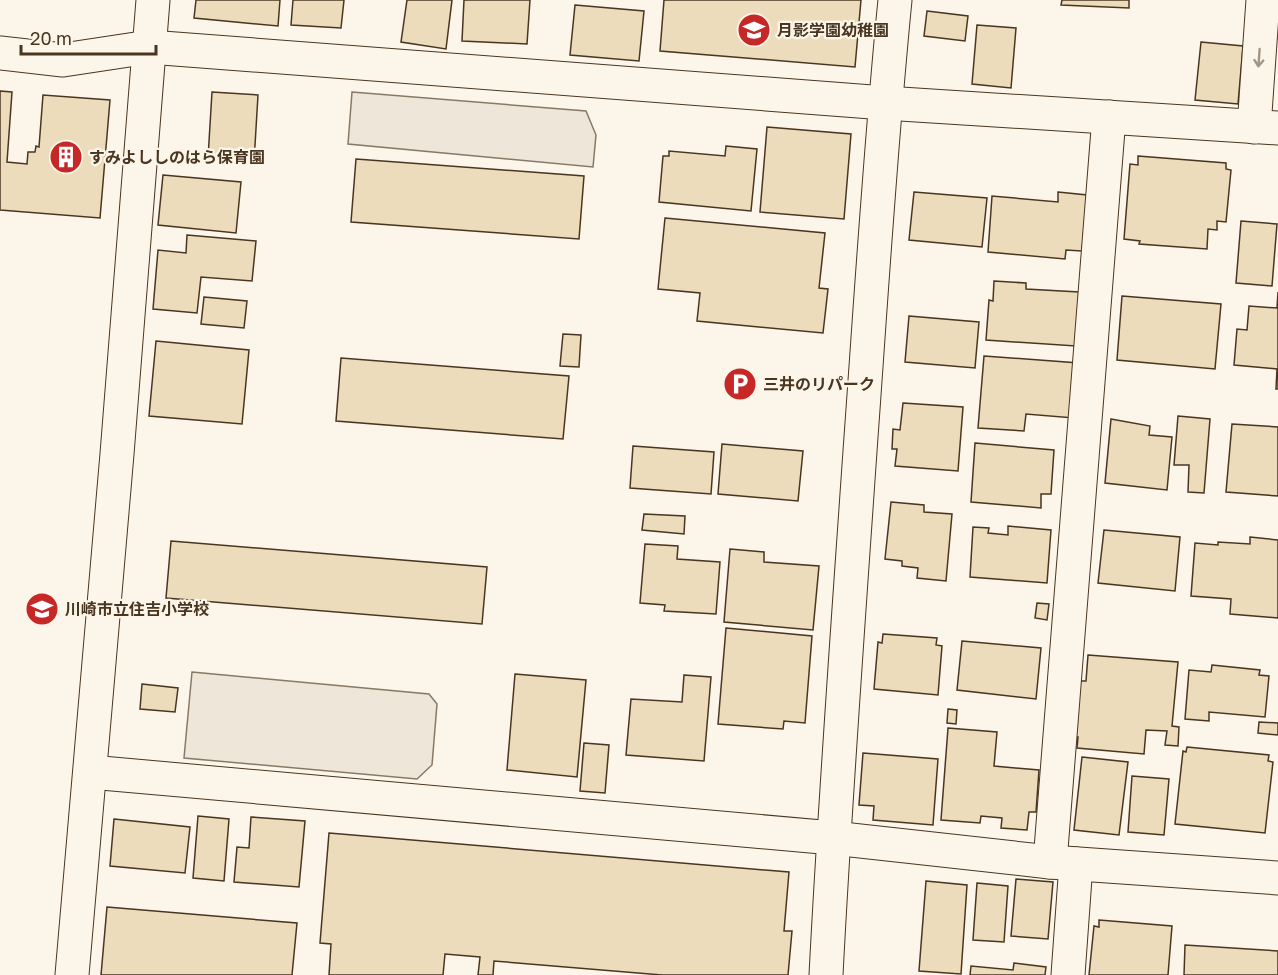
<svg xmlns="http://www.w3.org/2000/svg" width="1278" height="975" font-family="'Golos Text','Noto Sans JP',sans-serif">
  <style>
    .green { fill: #ede6d9; stroke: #887966; stroke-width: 1.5 }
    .building { fill: #ecdcbc; stroke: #4a3520; stroke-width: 1.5 }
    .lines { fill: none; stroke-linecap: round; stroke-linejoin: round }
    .minor-casing { stroke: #4a3520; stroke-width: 35 }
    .minor { stroke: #fbf6e9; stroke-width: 33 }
    .oneway { stroke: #a29684 }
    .labels { text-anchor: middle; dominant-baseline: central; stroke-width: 4.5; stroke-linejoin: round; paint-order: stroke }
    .poi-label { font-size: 16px; font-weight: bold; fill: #4a3520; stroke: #fbf6e9; text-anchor: start }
  </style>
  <rect width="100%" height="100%" fill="#fbf6e9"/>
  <g class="green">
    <polygon points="352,92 586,111 596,135 593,167 348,144"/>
    <polygon points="192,672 429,694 437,704 432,765 417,779 184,758"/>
  </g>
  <g class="building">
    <polygon points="196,0 280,0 278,26 194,18"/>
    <polygon points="293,0 344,0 341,28 291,25"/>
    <polygon points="407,0 452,0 446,49 401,42"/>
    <polygon points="464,0 530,0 527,44 462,41"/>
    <polygon points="664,0 861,0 855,67 660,51"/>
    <polygon points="1062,0 1129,0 1129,8 1061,5"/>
    <polygon points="575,5 644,11 639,61 570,55"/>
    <polygon points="927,11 968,16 965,41 924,36"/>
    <polygon points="977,25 1016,28 1011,88 972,84"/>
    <polygon points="1201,42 1243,46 1238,104 1195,100"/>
    <polygon points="0,91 12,92 7,162 27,164 28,152 35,152 36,146 39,147 43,95 110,100 100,218 0,210"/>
    <polygon points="212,92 258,95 254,162 208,158"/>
    <polygon points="767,127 851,134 844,219 760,212"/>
    <polygon points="726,146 757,149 751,211 659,202 663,156 669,156 669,151 725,156"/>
    <polygon points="1138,156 1226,163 1226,169 1231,170 1226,222 1217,221 1217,230 1208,229 1207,249 1139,244 1140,241 1124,239 1130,164 1138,165"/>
    <polygon points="356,159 584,176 579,239 351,222"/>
    <polygon points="163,175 241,182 236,233 158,225"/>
    <polygon points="914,192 987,198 982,247 909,240"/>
    <polygon points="1058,192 1087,195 1082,251 1066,250 1065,259 988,252 992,196 1058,202"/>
    <polygon points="665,218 825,233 819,288 828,289 823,333 697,321 700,293 658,289"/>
    <polygon points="1241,221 1277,224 1272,286 1236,283"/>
    <polygon points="187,235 256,241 252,281 201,277 197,313 153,309 158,250 186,253"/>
    <polygon points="994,281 1026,283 1026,289 1079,292 1076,346 986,340 989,300 993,301"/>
    <polygon points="1278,292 1278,389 1276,389 1277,369 1234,365 1237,329 1247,330 1249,306 1277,308"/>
    <polygon points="1122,296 1221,304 1215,369 1117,360"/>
    <polygon points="204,297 247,301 244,328 201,324"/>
    <polygon points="909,316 979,322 975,368 905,362"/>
    <polygon points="563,334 581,335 579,367 560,366"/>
    <polygon points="156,341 249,350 242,424 149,416"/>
    <polygon points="984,356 1079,363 1074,418 1026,414 1024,431 978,428"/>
    <polygon points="341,358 569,376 563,439 336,421"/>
    <polygon points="903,403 963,407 958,471 895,466 897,449 892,449 893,429 900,430"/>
    <polygon points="1178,416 1210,419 1204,493 1188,492 1189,465 1174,465"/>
    <polygon points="1111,419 1150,426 1149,435 1172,437 1167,490 1105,483"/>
    <polygon points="1232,424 1278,427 1278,496 1226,492"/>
    <polygon points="975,443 1054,450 1051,494 1041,494 1041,508 971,502"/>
    <polygon points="722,444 803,451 798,501 718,494"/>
    <polygon points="633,446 714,452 711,494 630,488"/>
    <polygon points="891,502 924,505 924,512 952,514 946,581 917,578 918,568 902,566 902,561 885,559"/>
    <polygon points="644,514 685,516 684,534 642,530"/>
    <polygon points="1008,526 1051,530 1047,583 970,577 973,527 989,528 988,533 1008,535"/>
    <polygon points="1104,530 1180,537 1175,591 1098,583"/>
    <polygon points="1250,537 1278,540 1278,618 1230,614 1231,599 1191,596 1195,543 1218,545 1218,542 1250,544"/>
    <polygon points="171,541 487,567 482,624 166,598"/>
    <polygon points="645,544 678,546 677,559 720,562 716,614 664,611 665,605 640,603"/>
    <polygon points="730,549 764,552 764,562 819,566 813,630 724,622"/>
    <polygon points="1037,603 1049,604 1047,620 1035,618"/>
    <polygon points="726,628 812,636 805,723 784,721 783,729 718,724"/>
    <polygon points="883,634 937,638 936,645 942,646 938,695 874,689 878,642 882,643"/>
    <polygon points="962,641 1041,648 1036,699 957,690"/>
    <polygon points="1088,655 1178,662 1172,726 1179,727 1178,746 1165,745 1167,731 1146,730 1144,754 1077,748 1078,737 1073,737 1078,681 1086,681"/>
    <polygon points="1212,665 1260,670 1259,675 1269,676 1265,717 1209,712 1209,721 1185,719 1189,670 1211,672"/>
    <polygon points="515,674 586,680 577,777 507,770"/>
    <polygon points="684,675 711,677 704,761 626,755 631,699 682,702"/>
    <polygon points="142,684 178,688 175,712 140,709"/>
    <polygon points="948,709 957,710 956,724 947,723"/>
    <polygon points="1259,722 1278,723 1278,735 1258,733"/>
    <polygon points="948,728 997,732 994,766 1039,770 1036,812 1029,812 1027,830 1001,828 1002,818 981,816 980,823 941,820"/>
    <polygon points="584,743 609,745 605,793 580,791"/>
    <polygon points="1187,747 1269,755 1268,761 1273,762 1265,833 1175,824 1183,751 1186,752"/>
    <polygon points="863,753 938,759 933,825 873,820 874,806 859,805"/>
    <polygon points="1082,757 1128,762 1119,835 1074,830"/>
    <polygon points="1132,776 1169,779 1164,835 1128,832"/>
    <polygon points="198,816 229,819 224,881 193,878"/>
    <polygon points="251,817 305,821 299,887 234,882 237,847 249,848"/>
    <polygon points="114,819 190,827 185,873 110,866"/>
    <polygon points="329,833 789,872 784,931 792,931 788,975 662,975 494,961 493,975 478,975 480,957 445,954 443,975 329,975 331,944 320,943"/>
    <polygon points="1016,879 1053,882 1048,939 1011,936"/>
    <polygon points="926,881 967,885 961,974 919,971"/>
    <polygon points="977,883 1008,886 1004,942 973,940"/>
    <polygon points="107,907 297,923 292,975 101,975"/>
    <polygon points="1099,920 1172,926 1168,975 1089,975 1094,926 1099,927"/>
    <polygon points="1185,945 1278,951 1278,975 1184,975"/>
    <polygon points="1014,963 1046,967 1045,975 970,975 971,966 1013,970"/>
  </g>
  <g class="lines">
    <g class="minor-casing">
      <g id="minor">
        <polyline points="0,53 63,60 149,47 885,103 1278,128"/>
        <polyline points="1254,127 1263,0"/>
        <polyline points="90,772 833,838 1050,862 1278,878"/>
        <polyline points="1050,862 1109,117"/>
        <polyline points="72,975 117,454 153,0"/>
        <path d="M 826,975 C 835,800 848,625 860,451 C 871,300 880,150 895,0"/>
        <polyline points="1068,975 1076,864"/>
      </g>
    </g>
    <use href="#minor" class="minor"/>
  </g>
  <defs><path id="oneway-shaft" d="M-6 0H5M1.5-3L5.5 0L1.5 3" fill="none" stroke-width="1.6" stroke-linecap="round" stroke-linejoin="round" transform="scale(1.5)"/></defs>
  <use class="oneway" href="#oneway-shaft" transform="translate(1259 58) rotate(94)"/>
  <defs>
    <g id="school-disc" transform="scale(1.725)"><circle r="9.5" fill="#c62828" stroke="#fbf6e9"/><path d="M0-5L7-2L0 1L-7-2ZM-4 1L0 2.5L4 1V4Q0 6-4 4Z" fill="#fff"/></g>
    <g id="building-disc" transform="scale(1.725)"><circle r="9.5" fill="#c62828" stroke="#fbf6e9"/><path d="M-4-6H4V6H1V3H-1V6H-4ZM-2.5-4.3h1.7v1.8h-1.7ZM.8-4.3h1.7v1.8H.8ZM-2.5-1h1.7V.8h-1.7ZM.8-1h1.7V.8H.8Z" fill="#fff"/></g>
    <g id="parking-disc" transform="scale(1.725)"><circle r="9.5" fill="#c62828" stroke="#fbf6e9"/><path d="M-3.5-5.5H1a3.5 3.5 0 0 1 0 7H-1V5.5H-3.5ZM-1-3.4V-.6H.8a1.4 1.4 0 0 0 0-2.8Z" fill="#fff"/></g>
  </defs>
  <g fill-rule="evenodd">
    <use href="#school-disc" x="754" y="30"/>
    <use href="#building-disc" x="66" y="157"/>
    <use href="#parking-disc" x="740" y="384"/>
    <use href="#school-disc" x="42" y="609"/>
  </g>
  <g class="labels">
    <g class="poi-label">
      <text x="777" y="30">月影学園幼稚園</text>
      <text x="89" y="157">すみよししのはら保育園</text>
      <text x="763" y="384">三井のリパーク</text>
      <text x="65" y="609">川崎市立住吉小学校</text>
    </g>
  </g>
  <path d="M21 45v9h135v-9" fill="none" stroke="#4a3520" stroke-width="3"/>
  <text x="30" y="45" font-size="18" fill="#4a3520" stroke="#fbf6e9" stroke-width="4.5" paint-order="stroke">20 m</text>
</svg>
